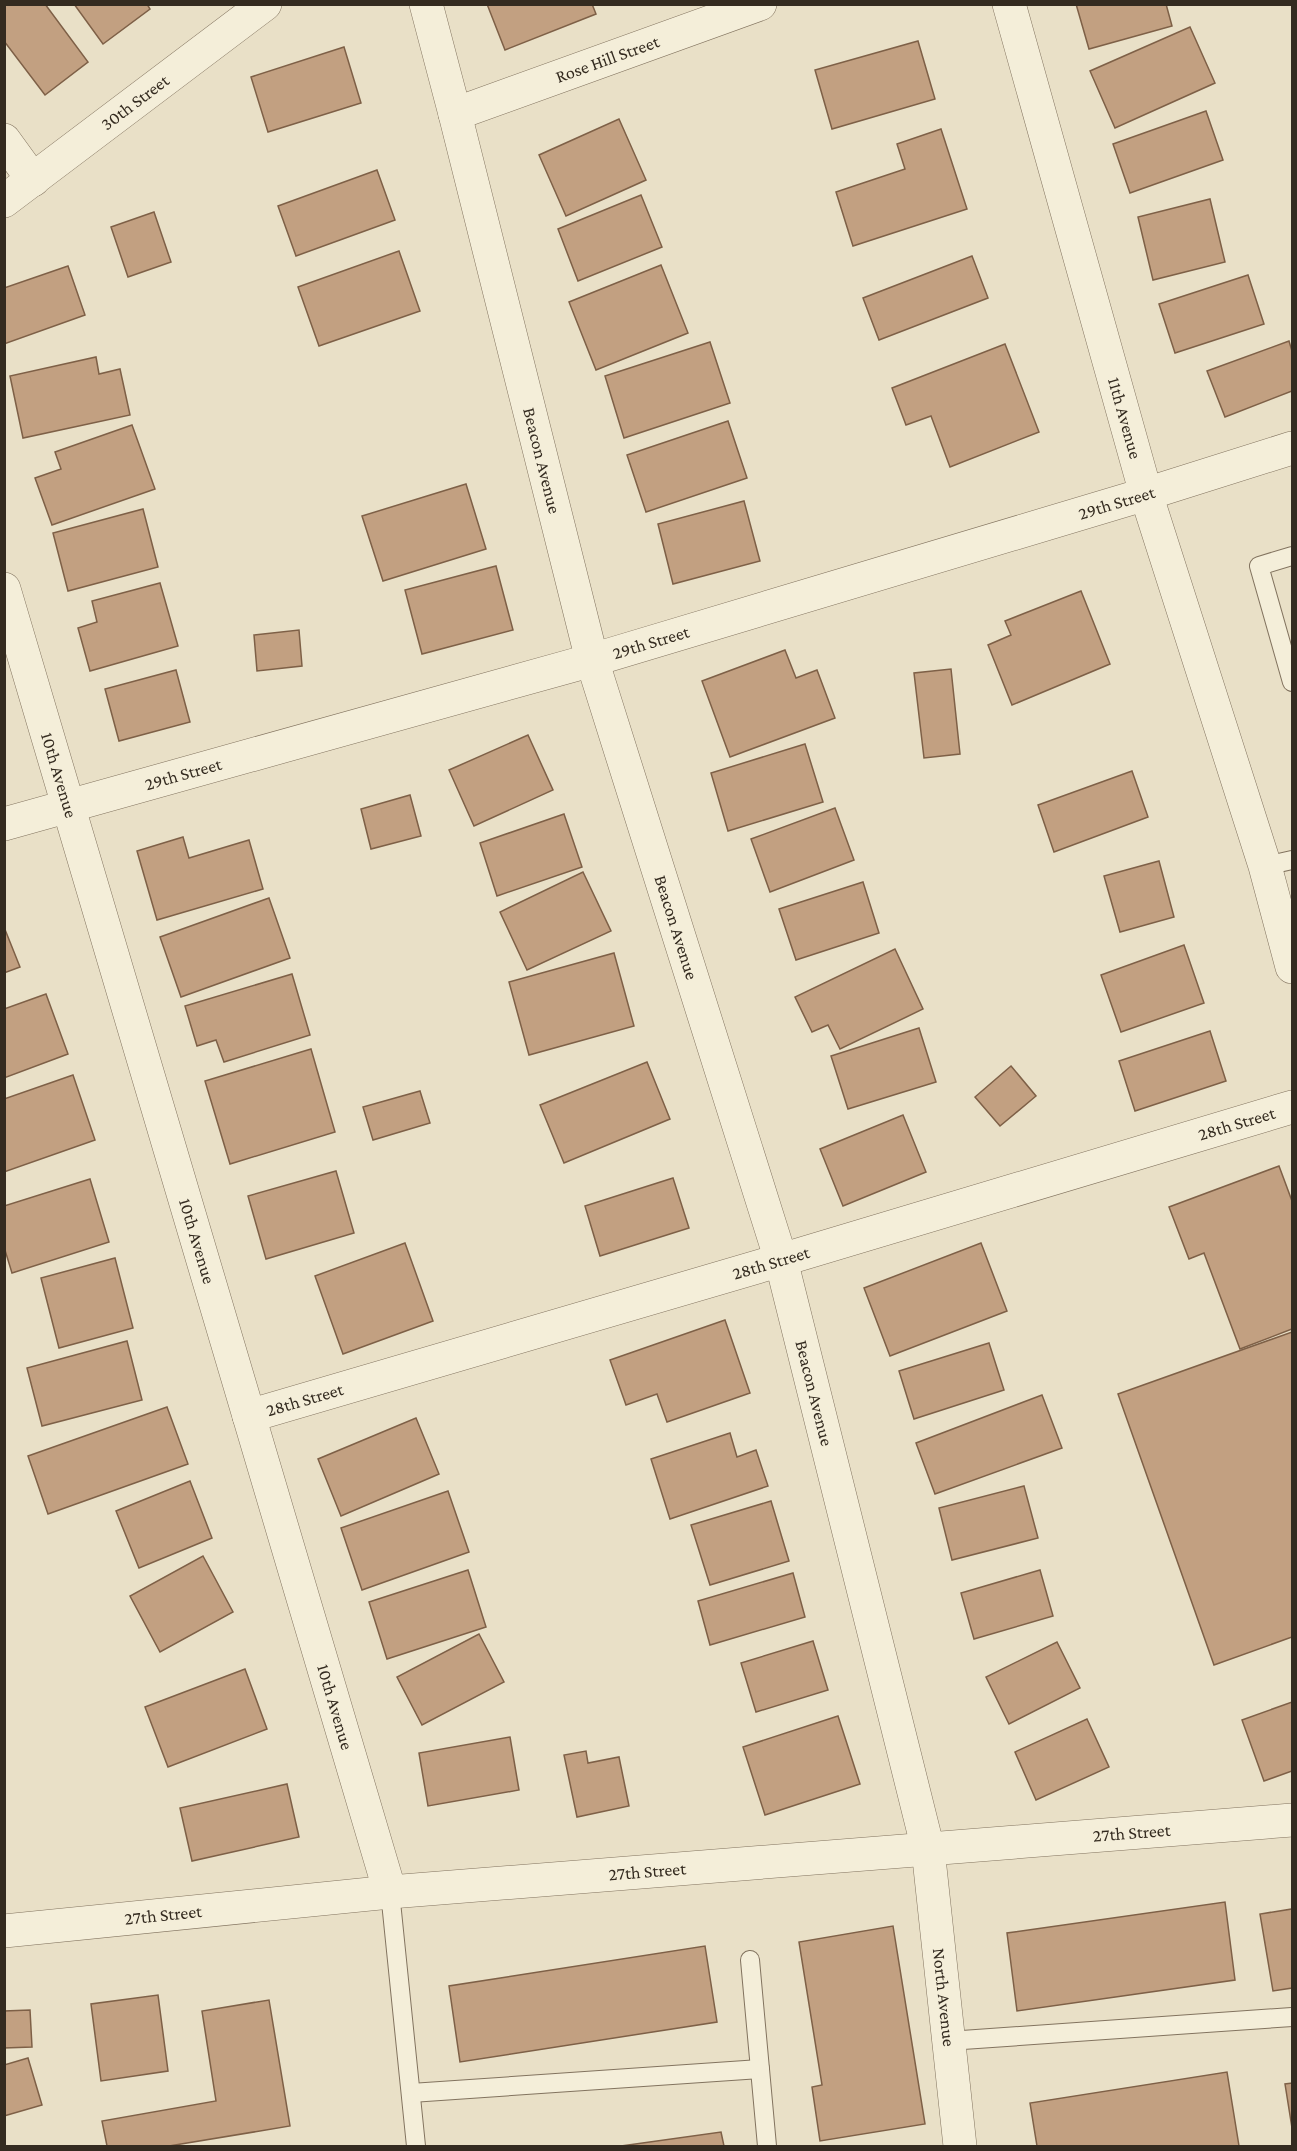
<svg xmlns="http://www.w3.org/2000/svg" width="1297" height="2151" font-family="'Crimson Pro',serif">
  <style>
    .building { fill: #c2a081; stroke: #7e6047; stroke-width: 1.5 }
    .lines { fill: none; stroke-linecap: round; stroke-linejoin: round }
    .service-casing { stroke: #82735f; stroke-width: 20 }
    .minor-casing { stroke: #82735f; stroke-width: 34 }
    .service { stroke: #f4eed9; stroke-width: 18 }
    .minor { stroke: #f4eed9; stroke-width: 33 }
    .labels { text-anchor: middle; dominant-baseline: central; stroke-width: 4.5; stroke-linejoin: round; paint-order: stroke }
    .street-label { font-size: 18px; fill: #342b20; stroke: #f1ebd5 }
  </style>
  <rect width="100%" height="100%" fill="#e9e0c7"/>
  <g class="building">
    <polygon points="4,4 45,4 88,62 45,95 4,41"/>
    <polygon points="74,4 147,4 150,9 103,44"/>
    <polygon points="487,4 592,4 596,14 505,50"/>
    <polygon points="1076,4 1166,4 1172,26 1089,49"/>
    <polygon points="1190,27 1215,83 1115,128 1090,71"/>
    <polygon points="918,41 935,99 832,129 815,70"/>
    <polygon points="344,47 361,103 268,132 251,77"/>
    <polygon points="1206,111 1223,160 1130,193 1113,144"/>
    <polygon points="619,119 646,180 566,216 539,155"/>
    <polygon points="941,129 967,209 853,246 836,192 905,169 897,144"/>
    <polygon points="377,170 395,220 296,256 278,206"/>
    <polygon points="641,195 662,247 578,281 558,229"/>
    <polygon points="1210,199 1225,262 1153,280 1138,217"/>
    <polygon points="154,212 171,262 128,277 111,227"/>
    <polygon points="399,251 420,311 319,346 298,287"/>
    <polygon points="972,256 988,298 879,340 863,298"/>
    <polygon points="661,265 688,333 596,370 569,302"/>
    <polygon points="68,266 85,315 4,344 4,288"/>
    <polygon points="1248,275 1264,324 1175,353 1159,304"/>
    <polygon points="1289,341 1292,351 1292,391 1225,417 1207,371"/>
    <polygon points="710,342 730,403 624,438 605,376"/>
    <polygon points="1005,344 1039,432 950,467 931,416 906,425 892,388"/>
    <polygon points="96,357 99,374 120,369 130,415 23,438 10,376"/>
    <polygon points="728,421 747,478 646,512 627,455"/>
    <polygon points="132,425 155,489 52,525 35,478 61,469 55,452"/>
    <polygon points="466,484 486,549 383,581 362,516"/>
    <polygon points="744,501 760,561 673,584 658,524"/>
    <polygon points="143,509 158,567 68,591 53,533"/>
    <polygon points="496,566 513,630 422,654 405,590"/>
    <polygon points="160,583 178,646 90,671 78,628 97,622 92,601"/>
    <polygon points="1081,591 1110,664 1012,705 988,645 1011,635 1005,621"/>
    <polygon points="299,630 302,666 257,671 254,635"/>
    <polygon points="785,650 796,678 817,670 835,718 730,757 702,681"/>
    <polygon points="951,669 960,754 924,758 914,673"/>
    <polygon points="176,670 190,722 119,741 105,689"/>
    <polygon points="528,735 553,790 474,826 449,770"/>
    <polygon points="805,744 823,802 728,831 711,773"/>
    <polygon points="1132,771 1148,817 1054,852 1038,805"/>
    <polygon points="410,795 421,836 371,849 361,809"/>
    <polygon points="835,808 854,860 770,892 751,839"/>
    <polygon points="564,814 582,867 497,896 480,843"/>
    <polygon points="183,837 189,858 249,840 263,889 157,920 137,851"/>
    <polygon points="1159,861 1174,917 1120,932 1104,876"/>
    <polygon points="583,872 611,931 527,970 500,912"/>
    <polygon points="863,882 879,933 796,960 779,909"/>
    <polygon points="269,898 290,958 181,997 160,937"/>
    <polygon points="4,927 20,967 4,973"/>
    <polygon points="1184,945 1204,1003 1121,1032 1101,975"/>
    <polygon points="895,949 923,1009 840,1049 828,1025 812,1032 795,997"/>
    <polygon points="614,953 634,1026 529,1055 509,982"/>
    <polygon points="292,974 310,1035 224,1062 216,1040 197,1046 185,1006"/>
    <polygon points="46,994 68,1054 4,1078 4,1009"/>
    <polygon points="919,1028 936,1082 848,1109 831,1056"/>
    <polygon points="1210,1031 1226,1081 1135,1111 1119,1061"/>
    <polygon points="311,1049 335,1132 230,1164 205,1081"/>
    <polygon points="647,1062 670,1119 564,1163 540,1105"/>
    <polygon points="1011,1066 1036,1096 1000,1126 975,1097"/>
    <polygon points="73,1075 95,1140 4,1172 4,1099"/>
    <polygon points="420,1091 430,1123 373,1140 363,1107"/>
    <polygon points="903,1115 926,1172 843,1206 820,1149"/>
    <polygon points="1279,1166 1292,1201 1292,1329 1240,1349 1204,1253 1189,1259 1169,1207"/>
    <polygon points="336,1171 354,1233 266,1259 248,1196"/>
    <polygon points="673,1178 689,1228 600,1256 585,1206"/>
    <polygon points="90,1179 109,1242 12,1273 4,1247 4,1206"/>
    <polygon points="405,1243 433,1321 343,1354 315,1276"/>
    <polygon points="981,1243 1007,1311 890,1356 864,1288"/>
    <polygon points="115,1258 133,1328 59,1348 41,1278"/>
    <polygon points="725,1320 750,1393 667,1422 657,1394 626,1405 610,1360"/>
    <polygon points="1292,1332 1292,1637 1214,1665 1118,1394"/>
    <polygon points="127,1341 142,1400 42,1426 27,1368"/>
    <polygon points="989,1343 1004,1390 914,1419 899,1371"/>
    <polygon points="1042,1395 1062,1448 935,1494 916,1443"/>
    <polygon points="167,1407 188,1464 48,1514 28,1456"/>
    <polygon points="416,1418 439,1474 341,1516 318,1459"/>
    <polygon points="730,1433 737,1457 756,1450 768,1486 670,1519 651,1459"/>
    <polygon points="190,1481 212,1538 139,1568 116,1511"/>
    <polygon points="1024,1486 1038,1538 952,1560 939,1508"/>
    <polygon points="448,1491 469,1552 362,1590 341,1528"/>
    <polygon points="771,1501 789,1561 710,1585 691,1525"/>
    <polygon points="203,1556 233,1612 160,1652 130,1596"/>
    <polygon points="468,1570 486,1627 387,1659 369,1602"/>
    <polygon points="1040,1570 1053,1616 974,1639 961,1593"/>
    <polygon points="793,1573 805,1617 710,1645 698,1601"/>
    <polygon points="479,1634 504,1682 422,1725 397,1677"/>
    <polygon points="813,1641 828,1690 756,1712 741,1663"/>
    <polygon points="1057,1642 1080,1688 1009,1724 986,1677"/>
    <polygon points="245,1669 267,1729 168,1767 145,1707"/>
    <polygon points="1292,1702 1292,1771 1264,1781 1242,1720"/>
    <polygon points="838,1716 860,1784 765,1815 743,1747"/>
    <polygon points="1087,1719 1109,1767 1036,1800 1015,1752"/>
    <polygon points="510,1737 519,1790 428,1806 419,1753"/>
    <polygon points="586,1751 588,1763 619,1757 629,1806 577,1817 564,1755"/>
    <polygon points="287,1784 299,1837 192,1861 180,1808"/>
    <polygon points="1225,1902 1235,1980 1017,2011 1007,1933"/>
    <polygon points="1292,1909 1292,1988 1273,1991 1260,1914"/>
    <polygon points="893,1926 925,2124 820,2141 812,2087 822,2085 799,1942"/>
    <polygon points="705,1946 717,2022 460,2062 449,1986"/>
    <polygon points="158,1995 168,2071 101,2081 91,2004"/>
    <polygon points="269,2000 290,2126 169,2146 107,2146 102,2121 216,2101 202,2011"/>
    <polygon points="30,2010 32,2047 4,2048 4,2011"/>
    <polygon points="28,2058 42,2105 4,2116 4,2065"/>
    <polygon points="1227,2072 1239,2146 1037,2146 1030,2103"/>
    <polygon points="1292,2083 1292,2128 1285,2084"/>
    <polygon points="721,2132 724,2146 621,2146"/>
  </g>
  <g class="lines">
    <g class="service-casing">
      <g id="service">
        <polyline points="1292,556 1259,566 1292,682"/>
        <polyline points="1265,866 1292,860"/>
        <polyline points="390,1892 416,2146"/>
        <polyline points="750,1960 767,2146"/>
        <polyline points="948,2041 1292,2017"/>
        <polyline points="411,2093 760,2069"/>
      </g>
    </g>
    <g class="minor-casing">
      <g id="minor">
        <path id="s1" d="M 426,4 L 455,114 L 592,660 L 781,1260 L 928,1849 L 960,2146"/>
        <path id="s2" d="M 1009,4 L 1146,494 L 1265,866 L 1292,967"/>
        <path id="s3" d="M 455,114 L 760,4"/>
        <polyline points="4,140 33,180"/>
        <path id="s4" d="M 4,201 L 265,4"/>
        <path id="s5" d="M 4,589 L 390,1892"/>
        <path id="s6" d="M 4,824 L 592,660 L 1146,494 L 1292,448"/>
        <path id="s7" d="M 249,1416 L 781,1260 L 1292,1107"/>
        <path id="s8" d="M 4,1931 L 390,1892 L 1292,1820"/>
      </g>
    </g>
    <use href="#service" class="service"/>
    <use href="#minor" class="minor"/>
  </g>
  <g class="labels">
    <g class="street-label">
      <text stroke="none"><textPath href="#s3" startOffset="162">Rose Hill Street</textPath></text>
      <text stroke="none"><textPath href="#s4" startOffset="164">30th Street</textPath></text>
      <text stroke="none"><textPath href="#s2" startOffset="430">11th Avenue</textPath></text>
      <text stroke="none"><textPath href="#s1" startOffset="471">Beacon Avenue</textPath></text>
      <text stroke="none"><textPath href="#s6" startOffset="1158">29th Street</textPath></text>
      <text stroke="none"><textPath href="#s6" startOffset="672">29th Street</textPath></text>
      <text stroke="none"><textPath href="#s5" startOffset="194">10th Avenue</textPath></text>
      <text stroke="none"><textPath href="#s6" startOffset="186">29th Street</textPath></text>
      <text stroke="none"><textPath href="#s1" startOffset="957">Beacon Avenue</textPath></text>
      <text stroke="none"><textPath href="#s7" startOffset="1030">28th Street</textPath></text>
      <text stroke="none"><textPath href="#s5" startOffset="680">10th Avenue</textPath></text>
      <text stroke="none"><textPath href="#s7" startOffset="544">28th Street</textPath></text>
      <text stroke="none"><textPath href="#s1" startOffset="1443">Beacon Avenue</textPath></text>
      <text stroke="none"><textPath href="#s7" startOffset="58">28th Street</textPath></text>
      <text stroke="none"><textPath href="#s5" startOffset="1166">10th Avenue</textPath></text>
      <text stroke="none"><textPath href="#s8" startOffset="1132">27th Street</textPath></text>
      <text stroke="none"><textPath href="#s8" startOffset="646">27th Street</textPath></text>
      <text stroke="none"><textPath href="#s8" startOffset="160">27th Street</textPath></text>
      <text stroke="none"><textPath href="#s1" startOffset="2062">North Avenue</textPath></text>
    </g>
  </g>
  <rect width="1297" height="2151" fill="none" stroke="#342b20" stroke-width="12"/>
</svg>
